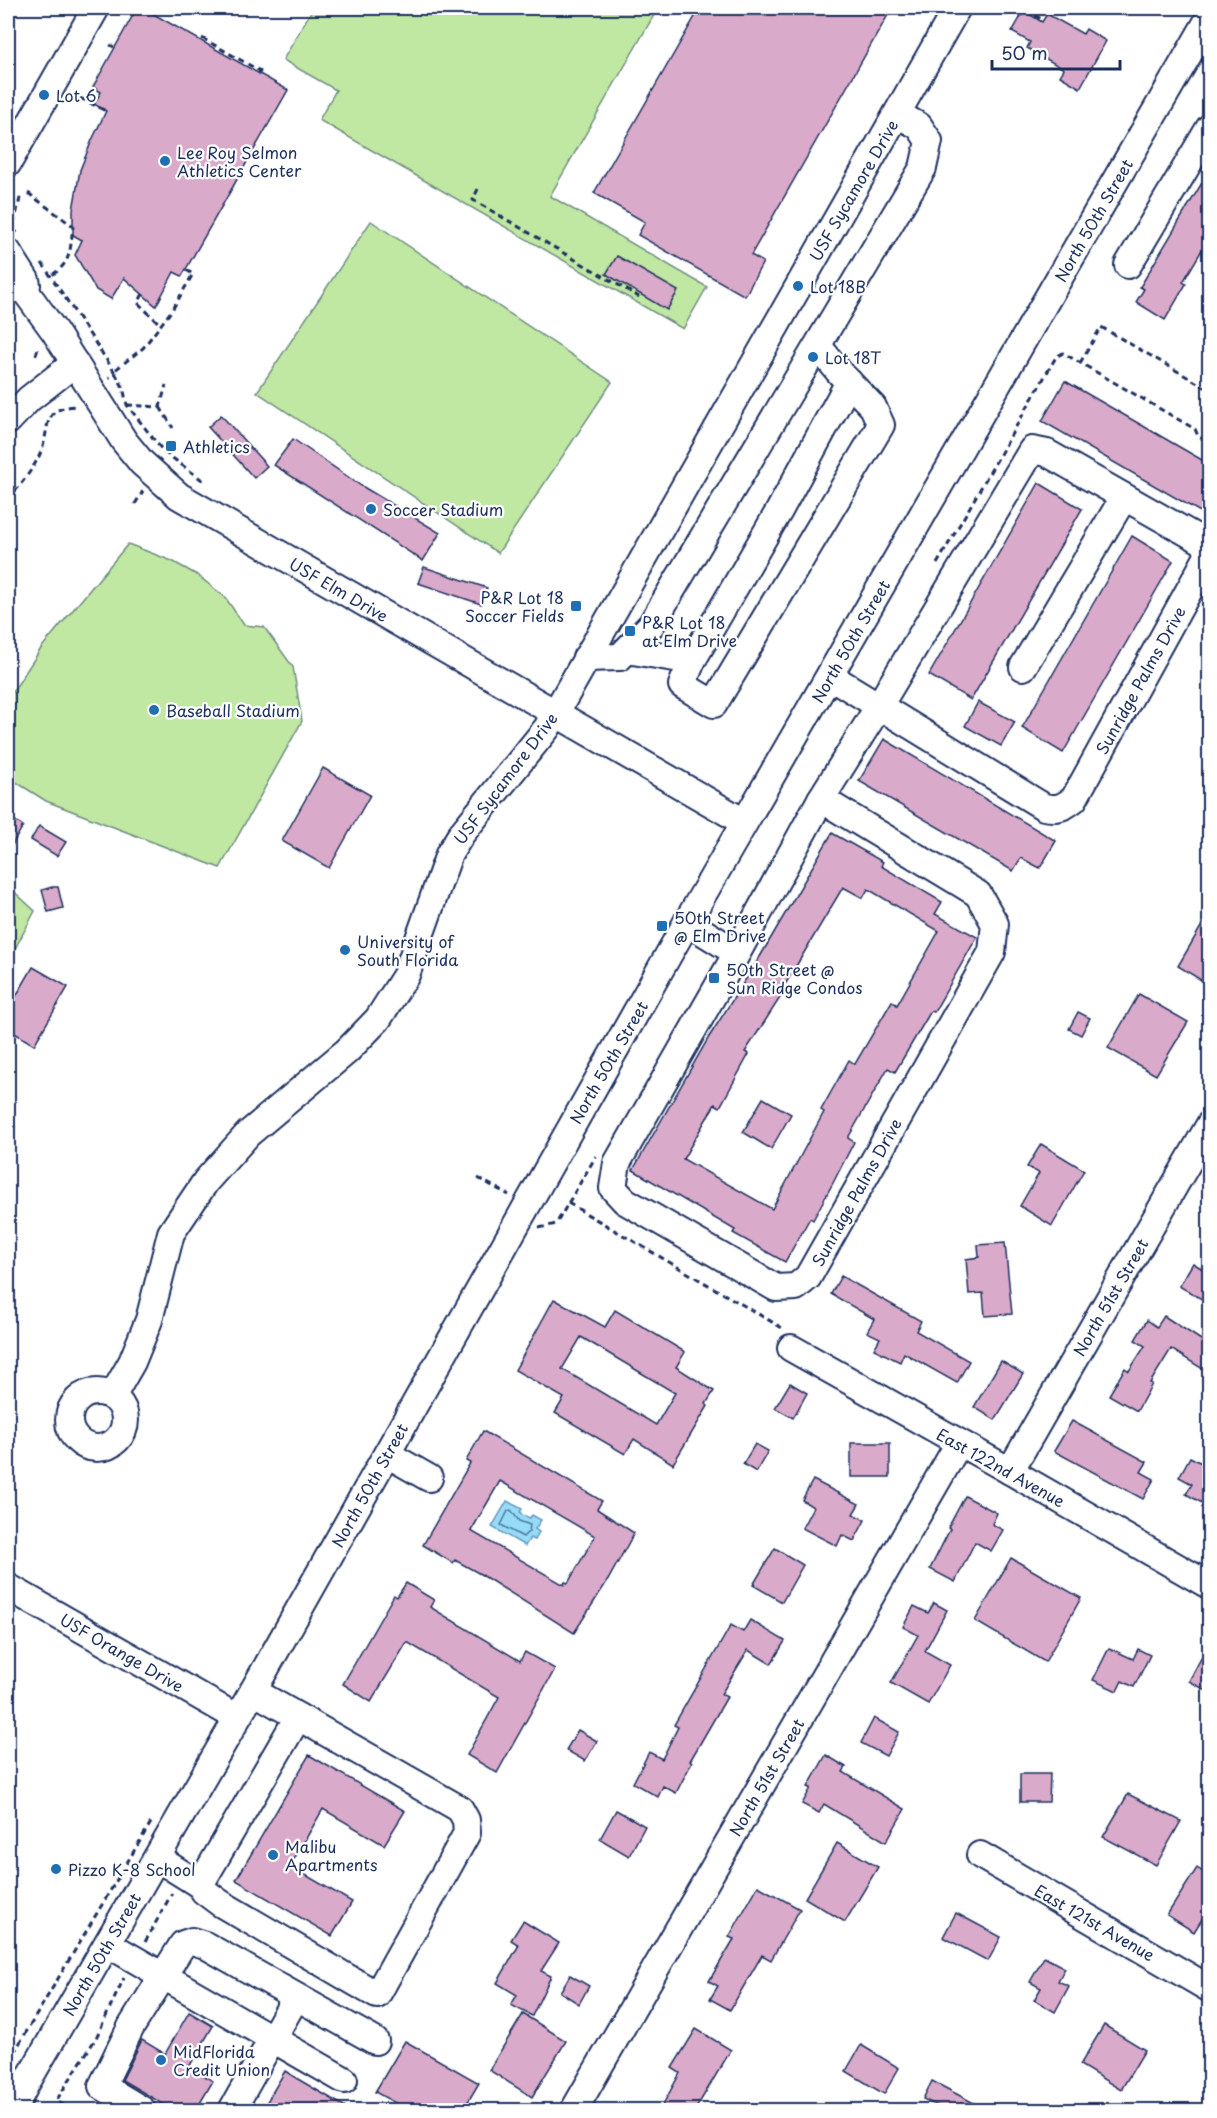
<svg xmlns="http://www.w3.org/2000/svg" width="1217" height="2118" font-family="'Playpen Sans',sans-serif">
<rect width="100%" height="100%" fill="#fff"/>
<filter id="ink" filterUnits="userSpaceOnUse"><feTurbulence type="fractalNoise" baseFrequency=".0167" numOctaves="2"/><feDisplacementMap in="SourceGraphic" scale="12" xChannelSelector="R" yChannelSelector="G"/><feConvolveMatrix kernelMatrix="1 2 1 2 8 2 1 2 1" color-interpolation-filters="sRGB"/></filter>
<g filter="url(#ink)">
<g fill="#c0e8a3" stroke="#6e8c80" stroke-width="1.5">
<polygon points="313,8 658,8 550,196 707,287 683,329 319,120 336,90 283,60"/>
<polygon points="371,221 612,382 498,553 257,392"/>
<polygon points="128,544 172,561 197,575 225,597 244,625 264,627 293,667 302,721 220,868 46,801 8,777 8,699 42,647"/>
<polygon points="8,886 35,911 8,962"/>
</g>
<polygon fill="#96dcf8" stroke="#6597ba" stroke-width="1.5" points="507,1501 522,1509 520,1512 522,1515 530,1518 532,1515 541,1520 535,1529 539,1532 535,1540 530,1538 525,1546 492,1527"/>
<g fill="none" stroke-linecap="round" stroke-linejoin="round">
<polygon stroke="#4c749c" stroke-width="1.5" points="511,1510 519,1521 530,1525 529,1531 523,1537 501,1525 508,1511"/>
</g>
<g fill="#daaaca" stroke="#1b2f5e" stroke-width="1.5" fill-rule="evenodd">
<polygon points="137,8 143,8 288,90 182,276 174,272 156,306 124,278 111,299 96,290 75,255 82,240 73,235 73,210 80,170 92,140 106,111 94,104 101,92 93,87"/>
<polygon points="700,8 892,8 751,255 763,262 745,296 638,235 645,222 594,193"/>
<polygon points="1024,11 1042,22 1047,14 1083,34 1086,29 1106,41 1080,88 1060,76 1064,69 1027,48 1030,42 1012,32"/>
<polygon points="1209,171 1209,238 1183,282 1186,284 1165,320 1136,302 1144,289 1140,287"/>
<polygon points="617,256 678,291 667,310 606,274"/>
<polygon points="1065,381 1209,464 1209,517 1042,421"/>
<polygon points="221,415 267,466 254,478 208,427"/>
<polygon points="293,439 360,485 440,533 423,561 274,465"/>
<polygon points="1039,483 1082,509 971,700 929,675"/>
<polygon points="1132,536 1173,561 1063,753 1022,728"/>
<polygon points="424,567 487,588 481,604 418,583"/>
<polygon points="978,702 1015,722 1001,746 965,726"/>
<polygon points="884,739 1056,841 1040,868 1021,858 1013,871 859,781"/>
<polygon points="323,768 370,795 329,868 282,841"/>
<polygon points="8,816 23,826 8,852"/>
<polygon points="39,826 66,842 57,856 31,840"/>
<path d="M832,833L883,862L881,866L942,902L935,914L977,937L934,1012L931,1011L895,1072L888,1068L848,1138L854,1142L834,1181L813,1220L810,1218L785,1262L733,1233L735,1230L633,1170L709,1037L761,955ZM843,887L863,898L868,889L939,931L897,1005L892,1001L855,1064L849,1060L821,1110L824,1112L772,1209L683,1159L715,1104L720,1107L749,1054L745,1052L785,990L783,988Z"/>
<polygon points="52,887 58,887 63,908 48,912 42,890"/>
<polygon points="1209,913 1209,985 1178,966"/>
<polygon points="33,967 68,987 34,1045 8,1029 8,1010"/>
<polygon points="1139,994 1188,1022 1156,1075 1108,1048"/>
<polygon points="1078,1012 1090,1018 1081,1035 1069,1029"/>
<polygon points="763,1098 791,1114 771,1149 743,1132"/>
<polygon points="1041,1144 1084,1170 1052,1226 1020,1206 1039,1173 1027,1167"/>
<polygon points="1005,1243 1012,1314 985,1316 983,1293 969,1294 966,1259 979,1257 978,1245"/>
<polygon points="1193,1263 1209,1273 1209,1293 1205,1301 1179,1286"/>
<polygon points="841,1276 921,1321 916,1331 969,1361 957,1383 904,1353 900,1362 874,1349 880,1338 867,1332 874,1319 831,1294"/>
<path d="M554,1299L605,1327L615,1310L685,1352L676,1367L714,1391L706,1404L708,1406L673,1464L634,1439L625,1454L555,1413L564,1398L515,1370ZM581,1337L675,1393L656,1425L562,1369Z"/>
<polygon points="1164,1316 1209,1345 1209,1373 1171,1349 1150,1383 1152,1384 1137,1411 1109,1395 1125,1368 1129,1371 1145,1346 1135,1340 1147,1320 1157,1327"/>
<polygon points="1001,1361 1023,1374 995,1420 974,1407"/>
<polygon points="790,1383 807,1393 793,1418 775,1408"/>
<polygon points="1072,1421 1147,1462 1141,1472 1154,1479 1143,1499 1054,1451"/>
<path d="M483,1431L602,1501L597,1509L634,1533L608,1580L574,1633L482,1575L455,1560L453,1563L423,1545L470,1463L466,1461ZM500,1481L595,1536L568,1583L565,1582L564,1585L471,1531Z"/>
<rect x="851" y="1443" width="39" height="34"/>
<polygon points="755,1444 768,1451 756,1472 743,1464"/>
<polygon points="1190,1457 1209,1467 1209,1507 1186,1494 1192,1484 1179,1477"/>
<polygon points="813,1480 859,1504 853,1514 865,1520 854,1541 842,1535 837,1546 802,1528 813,1507 802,1500"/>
<polygon points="965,1496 997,1513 992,1524 1003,1530 991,1551 975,1542 955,1582 930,1569 950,1529 948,1528"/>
<polygon points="775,1548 803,1565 782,1602 753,1585"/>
<polygon points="1011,1558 1081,1598 1045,1662 975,1621"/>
<polygon points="406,1583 434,1600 430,1607 520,1661 525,1652 555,1669 497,1773 467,1755 499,1697 407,1642 371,1702 343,1684 394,1595 397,1597"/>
<polygon points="934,1603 947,1610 925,1651 950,1665 928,1704 891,1683 918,1635 903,1627 914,1606 928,1613"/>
<polygon points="750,1620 785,1641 771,1664 748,1650 721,1694 727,1697 690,1761 692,1762 676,1793 663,1786 658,1797 633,1783 649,1752 662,1759 678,1727 674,1725 731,1625 743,1632"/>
<polygon points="1209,1643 1209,1692 1189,1681"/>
<polygon points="1109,1648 1133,1659 1138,1649 1150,1655 1134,1687 1122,1681 1117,1691 1093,1680"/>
<polygon points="874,1718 899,1732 886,1756 861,1743"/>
<polygon points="578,1730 597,1741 585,1761 566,1750"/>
<polygon points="309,1755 405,1811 384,1845 323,1809 290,1866 352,1902 332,1936 236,1880"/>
<polygon points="826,1755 846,1767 843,1772 905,1809 886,1842 824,1804 819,1813 802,1804 811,1788 808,1787"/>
<polygon points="1020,1774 1050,1774 1049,1802 1020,1802"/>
<polygon points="1128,1794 1181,1821 1156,1865 1103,1837"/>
<polygon points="616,1810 645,1826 629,1856 600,1839"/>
<polygon points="837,1843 878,1867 845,1922 805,1898"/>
<polygon points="1197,1868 1209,1876 1209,1908 1194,1932 1167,1915"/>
<polygon points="758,1886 800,1909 771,1960 762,1955 730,2010 710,1999 718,1986 709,1981 734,1939 729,1937"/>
<polygon points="956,1913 1001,1937 988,1961 943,1937"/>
<polygon points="523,1921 559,1943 541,1971 551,1976 532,2016 511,2005 517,1995 497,1983 519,1945 511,1940"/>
<polygon points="1044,1957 1065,1968 1058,1981 1069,1986 1055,2012 1034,2000 1041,1988 1030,1982"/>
<polygon points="570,1975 589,1986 579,2004 560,1992"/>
<polygon points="189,2012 213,2026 189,2067 213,2081 196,2110 173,2110 122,2080 142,2040 165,2054"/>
<polygon points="523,2014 566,2041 532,2097 489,2070"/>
<polygon points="1104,2025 1145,2050 1121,2090 1080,2065"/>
<polygon points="696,2029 731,2050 695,2110 660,2110 680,2073 672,2068"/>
<polygon points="405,2041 479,2083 463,2110 408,2110 375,2092"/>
<polygon points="861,2045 899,2068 884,2094 846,2071"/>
<polygon points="285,2071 296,2078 351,2110 262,2110"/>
<polygon points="932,2081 987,2110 946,2110 923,2099"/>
</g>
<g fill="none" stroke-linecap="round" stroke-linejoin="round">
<g stroke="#1b2f5e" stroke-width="30">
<g id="minor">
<polyline points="8,163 96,8"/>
<polyline points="8,252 26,280 27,285"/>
<polyline points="1128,265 1210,127"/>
<polyline points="8,273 28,295 55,332 124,441 142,463 179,496 744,822"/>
<polyline points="8,421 29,399 75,363"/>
<polyline points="627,650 692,661 682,685 714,704 881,425 873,407 840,373 818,346"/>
<polyline points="586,658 620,657 651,625 923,168 929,141 919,126 897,114"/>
<polyline points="692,661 779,511 849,382"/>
<polyline points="1023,667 1124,497"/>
<path d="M821,799L879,706L1032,450L1047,453L1202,541L1206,545L1208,556L1074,799C1064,807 1057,810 1044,807L879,706L830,676"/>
<polyline points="687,922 737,953 617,1163 613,1188 625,1201 776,1288 796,1287 808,1277 992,952 995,924 978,894 821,799 737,953"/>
<polyline points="791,1348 1010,1471 1210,1586"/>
<circle cx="97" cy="1420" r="28"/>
<polyline points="112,1397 132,1362 149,1320 171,1233 206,1181 248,1134 347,1051 378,1019 406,975 449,854 462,833 547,728 957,8"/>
<polyline points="387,1454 429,1478"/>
<polyline points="1010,1471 1210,1124"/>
<polyline points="8,1587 236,1717"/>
<polyline points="980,1855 1210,1989"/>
<polyline points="157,1858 200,1885 204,1891 220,1903 377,1995 467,1833 466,1820 460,1809 253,1691"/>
<polyline points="200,1885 298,1717"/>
<polyline points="108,1944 344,2080"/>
<polyline points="13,2110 26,2084 253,1691 687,922 1210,17"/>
<polyline points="142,2110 102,2086 131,2027 183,1944 192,1941 205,1945 375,2041"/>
<polyline points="232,2110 296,1997"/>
<polyline points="574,2110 959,1443"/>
</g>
</g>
<g stroke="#1b2f5e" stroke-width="3" stroke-dasharray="6 4.5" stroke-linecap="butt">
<polyline points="1026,10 1043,20"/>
<polyline points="202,38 260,71 259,74"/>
<polyline points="110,45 114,47"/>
<polyline points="80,98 106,111"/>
<polyline points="478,189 473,200 639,297"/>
<path d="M28,193L73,226C70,249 72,262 52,275"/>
<polyline points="17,233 13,228 21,194"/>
<polyline points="42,263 114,371 109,378"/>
<polyline points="186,270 193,274 172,310 143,348 114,371 123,387 127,405 163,451 205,482"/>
<polyline points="143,294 138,303 161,325"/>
<polyline points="36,355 39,345"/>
<polyline points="1080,363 1101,327 1210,390"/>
<polyline points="127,405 160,407 166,385"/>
<polyline points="160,407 173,428"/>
<path d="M8,500C20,485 33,470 41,452C51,427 40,408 77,406"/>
<polyline points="135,504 143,491"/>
<polyline points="937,564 1056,357 1063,353 1195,429 1198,436 1210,443"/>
<polyline points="478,1178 509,1195"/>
<polyline points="568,1203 784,1329"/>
<polyline points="539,1228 556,1224 596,1156"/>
<polyline points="145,1942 172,1893"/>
<polyline points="8,2060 9,2061 153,1819"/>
<polyline points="73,2110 56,2101 96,2038 124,1978"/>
</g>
<use href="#minor" stroke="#fff" stroke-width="26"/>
</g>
</g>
<g fill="#1f6fb2" stroke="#fff" stroke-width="2">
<circle cx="44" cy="95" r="6"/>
<circle cx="165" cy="161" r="6"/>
<circle cx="798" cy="286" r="6"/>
<circle cx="813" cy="357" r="6"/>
<rect x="165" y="440" width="12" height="12" rx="3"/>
<circle cx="371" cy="509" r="6"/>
<rect x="570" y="600" width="12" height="12" rx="3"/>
<rect x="624" y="625" width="12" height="12" rx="3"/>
<circle cx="154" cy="710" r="6"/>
<rect x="656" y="920" width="12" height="12" rx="3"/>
<circle cx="345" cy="950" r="6"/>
<rect x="708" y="972" width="12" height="12" rx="3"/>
<circle cx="273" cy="1855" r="6"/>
<circle cx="56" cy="1869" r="6"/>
<circle cx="161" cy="2060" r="6"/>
</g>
<g text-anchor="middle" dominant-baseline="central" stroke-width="4.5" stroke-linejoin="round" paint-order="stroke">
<g font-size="16" fill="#1b2f5e" stroke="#fff" text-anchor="start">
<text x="56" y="95">Lot 6</text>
<text x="177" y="152">Lee Roy Selmon<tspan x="177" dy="18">Athletics Center</tspan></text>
<text x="810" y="286">Lot 18B</text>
<text x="825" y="357">Lot 18T</text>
<text x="183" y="446">Athletics</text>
<text x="383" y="509">Soccer Stadium</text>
<text x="564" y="597" text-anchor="end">P&amp;R Lot 18<tspan x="564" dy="18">Soccer Fields</tspan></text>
<text x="642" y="622">P&amp;R Lot 18<tspan x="642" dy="18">at Elm Drive</tspan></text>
<text x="166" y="710">Baseball Stadium</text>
<text x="674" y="917">50th Street<tspan x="674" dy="18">@ Elm Drive</tspan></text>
<text x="357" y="941">University of<tspan x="357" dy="18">South Florida</tspan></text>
<text x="726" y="969">50th Street @<tspan x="726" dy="18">Sun Ridge Condos</tspan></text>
<text x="285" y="1846">Malibu<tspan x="285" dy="18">Apartments</tspan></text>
<text x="68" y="1869">Pizzo K-8 School</text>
<text x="173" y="2051">MidFlorida<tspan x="173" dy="18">Credit Union</tspan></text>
</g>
<g font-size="16" fill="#1b2f5e" stroke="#fff">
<text transform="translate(853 190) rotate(-60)">USF Sycamore Drive</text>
<text transform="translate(1093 220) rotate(-60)">North 50th Street</text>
<text transform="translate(339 589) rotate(30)">USF Elm Drive</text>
<text transform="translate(850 641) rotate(-60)">North 50th Street</text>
<text transform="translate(1140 680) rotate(-61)">Sunridge Palms Drive</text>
<text transform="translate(505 778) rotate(-53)">USF Sycamore Drive</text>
<text transform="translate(608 1062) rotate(-60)">North 50th Street</text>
<text transform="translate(856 1192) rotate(-61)">Sunridge Palms Drive</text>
<text transform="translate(1110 1297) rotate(-60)">North 51st Street</text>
<text transform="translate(1001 1467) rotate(29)">East 122nd Avenue</text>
<text transform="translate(369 1485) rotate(-61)">North 50th Street</text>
<text transform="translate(122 1652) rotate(30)">USF Orange Drive</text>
<text transform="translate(766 1777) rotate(-60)">North 51st Street</text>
<text transform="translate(1095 1922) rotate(30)">East 121st Avenue</text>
<text transform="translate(101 1954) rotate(-60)">North 50th Street</text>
</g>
</g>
<rect width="1217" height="2118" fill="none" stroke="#fff" stroke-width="30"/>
<rect x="15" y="15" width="1187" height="2088" fill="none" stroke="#1b2f5e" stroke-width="2" filter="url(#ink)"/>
<path d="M992 60v9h128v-9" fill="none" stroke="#1b2f5e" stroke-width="3"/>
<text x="1001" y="60" font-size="18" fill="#1b2f5e" stroke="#ffffff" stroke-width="4.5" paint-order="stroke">50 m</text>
</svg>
